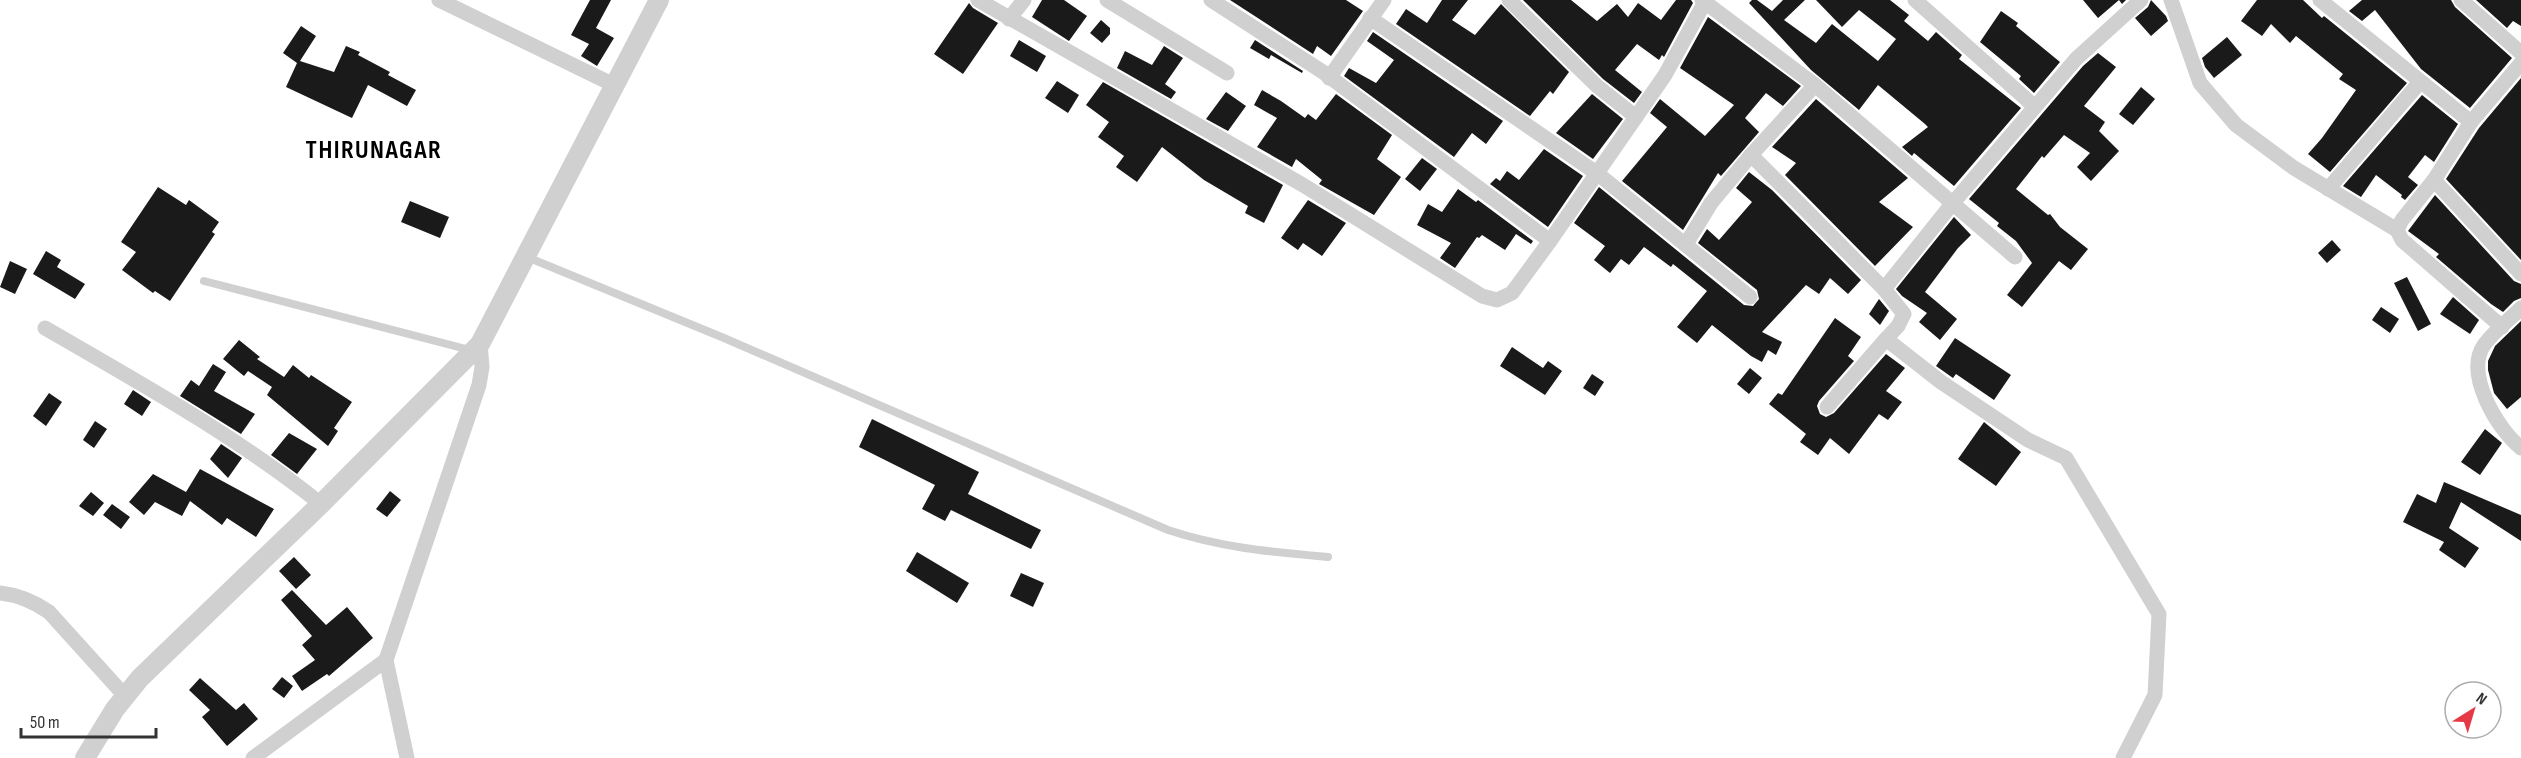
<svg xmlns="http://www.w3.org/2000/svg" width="2521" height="758" font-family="'Sofia Sans Condensed',sans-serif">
<rect width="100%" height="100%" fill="#fff"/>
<g fill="#1a1a1a">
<polygon points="590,0 611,0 596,28 614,38 597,66 581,56 589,44 571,35"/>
<polygon points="1042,0 1064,0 1087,16 1069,41 1032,17"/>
<polygon points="1230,0 1346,0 1363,11 1331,56 1317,46 1313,54"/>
<polygon points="1442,0 1468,0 1452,20 1475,35 1501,4 1569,72 1553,94 1550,91 1530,116 1396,24 1406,9 1427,23"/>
<polygon points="1523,0 1571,0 1597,21 1617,4 1628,17 1638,3 1661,20 1676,0 1691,0 1693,3 1664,57 1662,55 1659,60 1637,44 1615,70 1642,92 1634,103 1603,79"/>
<polygon points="1752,0 1757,0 1772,11 1783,0 1805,0 1784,20 1816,43 1832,24 1878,61 1896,39 1859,10 1842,27 1816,0 1890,0 1909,15 1904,21 1928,41 1936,32 1962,55 1959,59 2021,108 1954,186 1914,153 1912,156 1902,147 1928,127 1925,124 1878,85 1859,110 1811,70 1749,3"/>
<polygon points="2083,0 2126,0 2122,4 2119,0 2098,18"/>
<polygon points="2151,0 2166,16 2168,21 2151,36 2135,18 2148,7"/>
<polygon points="2257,0 2303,0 2322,18 2324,16 2407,83 2330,172 2308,154 2322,138 2356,90 2339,79 2343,74 2296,36 2290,43 2271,24 2262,36 2241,21"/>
<polygon points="2362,0 2451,0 2455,7 2512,58 2470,108 2421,69 2375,10 2362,21 2349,11"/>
<polygon points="2476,0 2521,0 2521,26 2513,21 2507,28"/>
<polygon points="969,3 973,8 998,23 963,74 934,54"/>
<polygon points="2001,11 2018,23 2016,26 2060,62 2034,93 2019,79 2021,76 1980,42"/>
<polygon points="1708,17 1801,86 1783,106 1766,93 1745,118 1759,132 1721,176 1718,173 1683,230 1622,181 1667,127 1650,113 1660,99 1705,136 1734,105 1680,68"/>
<polygon points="1101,20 1110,28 1110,34 1102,43 1090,33"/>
<polygon points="301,26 316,36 300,61 334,72 346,46 360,52 358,55 390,72 388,75 416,90 407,106 368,85 352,118 286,87 297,63 283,53"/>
<polygon points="1373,32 1503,121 1486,144 1472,133 1454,157 1344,76 1349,68 1376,83 1394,60 1367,41"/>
<polygon points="2227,37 2242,55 2214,78 2205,67 2202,58"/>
<polygon points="1019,40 1046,56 1037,72 1010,56"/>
<polygon points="1255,40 1303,71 1302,73 1271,55 1269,59 1250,48"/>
<polygon points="1164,46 1183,58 1165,84 1176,92 1171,99 1117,68 1125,51 1152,65"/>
<polygon points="2098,53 2116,67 2084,106 2105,122 2099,131 2119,151 2091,181 2077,167 2090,153 2064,135 2044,158 2042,156 2016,189 2048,215 2050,214 2060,227 2088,249 2071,270 2059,261 2022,307 2007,295 2032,263 2016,241 1997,226 1999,223 1969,199 2083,66"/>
<polygon points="2521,78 2521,260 2446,179 2479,128"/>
<polygon points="1057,81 1079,95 1068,113 1045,98"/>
<polygon points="1103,82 1283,185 1264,223 1245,213 1248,206 1204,180 1162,147 1137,182 1116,167 1124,156 1098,137 1109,122 1086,105"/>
<polygon points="2141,87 2155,99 2133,125 2119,114"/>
<polygon points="1262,90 1281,101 1305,118 1308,114 1316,120 1336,94 1392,135 1377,159 1401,177 1374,215 1319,184 1322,180 1296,159 1292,167 1257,147 1277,118 1254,105"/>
<polygon points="1226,92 1246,106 1228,131 1206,119"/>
<polygon points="1592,94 1623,119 1593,159 1556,133"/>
<polygon points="2422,95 2458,124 2434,162 2425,155 2408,177 2418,185 2405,200 2401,197 2402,195 2376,175 2361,197 2343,186"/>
<polygon points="1816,99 1908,178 1879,202 1913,227 1875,266 1785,175 1796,163 1772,147"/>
<polygon points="1544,149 1583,176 1548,227 1490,184 1496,178 1500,181 1507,171 1519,180"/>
<polygon points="1422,158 1437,169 1420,191 1405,179"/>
<polygon points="1749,172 1772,190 1861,280 1848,294 1830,278 1819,294 1806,285 1762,332 1782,342 1776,355 1768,350 1762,362 1751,356 1712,325 1697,343 1677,327 1707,291 1673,264 1671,267 1644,247 1629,265 1621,259 1610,273 1594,260 1605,246 1574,223 1599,187 1744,305 1753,306 1759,299 1757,290 1698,243 1707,229 1719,240 1752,202 1736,188"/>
<polygon points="158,187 186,205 189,200 219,222 212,232 215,234 170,301 155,291 153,293 122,270 136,252 121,242"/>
<polygon points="1458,189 1476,202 1478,200 1533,241 1531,244 1516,234 1505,250 1482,235 1479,238 1477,237 1455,268 1440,258 1451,243 1417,225 1428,204 1442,212"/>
<polygon points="2435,195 2514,281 2521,284 2521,298 2514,301 2503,312 2491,304 2436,257 2439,254 2408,231"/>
<polygon points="1308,200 1346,223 1322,256 1303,243 1298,250 1281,238"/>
<polygon points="410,201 449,217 440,238 401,222"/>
<polygon points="1954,217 1971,235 1958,248 1925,292 1957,319 1940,340 1919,322 1927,313 1902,296 1896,289"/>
<polygon points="2332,240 2341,250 2327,263 2318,253"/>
<polygon points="46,251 61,260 57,267 85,284 75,299 33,274"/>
<polygon points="10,261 27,269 15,294 0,287"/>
<polygon points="2407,277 2431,324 2418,331 2394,283"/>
<polygon points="2453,297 2479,320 2470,334 2440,314"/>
<polygon points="1879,299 1889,311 1880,325 1869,314"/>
<polygon points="2381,307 2399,319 2390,333 2372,320"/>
<polygon points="1835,318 1861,337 1848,356 1854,361 1819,401 1817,406 1820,414 1826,417 1834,413 1886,354 1905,368 1886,391 1902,402 1888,420 1879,414 1849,454 1830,438 1818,455 1800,442 1806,434 1769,404 1778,393 1782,395"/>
<polygon points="2521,321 2521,397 2507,409 2494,393 2488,370 2488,361 2495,346"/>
<polygon points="1955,338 2011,375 1994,400 1956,374 1953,378 1936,366"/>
<polygon points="239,340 260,357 257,359 284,377 293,365 309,378 311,375 352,402 334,428 338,431 328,446 267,395 272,387 248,371 244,376 223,359"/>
<polygon points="1512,347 1543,368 1548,361 1562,371 1545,395 1500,366"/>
<polygon points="213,364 226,372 214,391 255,414 241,434 180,396 191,380 199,386"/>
<polygon points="1750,368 1762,378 1749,394 1737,384"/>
<polygon points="1592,374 1604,382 1595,396 1583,388"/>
<polygon points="133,390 151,402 142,416 124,404"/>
<polygon points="49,393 62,402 46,426 33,416"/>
<polygon points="872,419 979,472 968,494 1041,530 1031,549 951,510 945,521 922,509 935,485 859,447"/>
<polygon points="95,421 107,429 94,448 83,440"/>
<polygon points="1984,422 2021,452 1996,486 1958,459"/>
<polygon points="2485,429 2502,443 2480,475 2461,462"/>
<polygon points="289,433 317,449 297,474 271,455"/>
<polygon points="221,444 242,458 228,478 210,459"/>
<polygon points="200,469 274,509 256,537 227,518 222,525 190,501 182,516 155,502 144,515 129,502 153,474 186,492"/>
<polygon points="2444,482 2521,515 2521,541 2461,502 2449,528 2479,548 2465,568 2439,550 2444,542 2403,522 2417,494 2436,503"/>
<polygon points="390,491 401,500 387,517 376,509"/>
<polygon points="91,492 104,503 93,516 79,506"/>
<polygon points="112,504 130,517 121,529 103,515"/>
<polygon points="917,552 969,583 957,603 906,571"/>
<polygon points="294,557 311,575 296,589 279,571"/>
<polygon points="1021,573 1044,583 1033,607 1010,596"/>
<polygon points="292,590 326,625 347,607 373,638 329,676 327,674 302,691 292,676 315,660 302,645 312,636 281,600"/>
<polygon points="282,677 293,686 284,698 272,689"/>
<polygon points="200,678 236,710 244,703 258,719 227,746 202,717 210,710 189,690"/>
</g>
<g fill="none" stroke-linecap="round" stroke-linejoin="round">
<g stroke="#d0d0d0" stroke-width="8">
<path d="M527,257L724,338L1168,530C1222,548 1272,552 1328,557"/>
<polyline points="204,281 470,350"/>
</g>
<g stroke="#d0d0d0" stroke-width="15">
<polyline points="439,0 614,85"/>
<polyline points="978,0 1303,185 1482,296 1497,300 1512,293 1550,241 1323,72 1211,0"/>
<polyline points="1107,0 1227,73"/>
<polyline points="1509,0 1597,86 1636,117"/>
<polyline points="1702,0 1815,85 2015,257"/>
<polyline points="1915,0 2034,106"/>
<polyline points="2171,0 2200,83 2236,125 2294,168 2397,230"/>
<polyline points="2320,0 2471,122 2521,63"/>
<polyline points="2461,0 2521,53"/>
<polyline points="1370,18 1598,174 1750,297"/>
<polyline points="1009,19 1024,0"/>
<polyline points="1329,78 1384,0"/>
<polyline points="2471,122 2434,180 2402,220 2397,230 2402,240 2502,327"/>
<polyline points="1751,155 1884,289"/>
<polyline points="2434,180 2521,274"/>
<polyline points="2328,189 2420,82"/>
<polyline points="1550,241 1665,75 1706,0"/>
<polyline points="1686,244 1711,203 1751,155 1815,85"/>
<path d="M2521,308C2509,320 2494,331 2484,345C2464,374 2498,430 2521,448"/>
<path d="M45,328C140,383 236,436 321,504"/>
<polyline points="1827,407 1886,339"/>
<path d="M0,593C19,595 33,601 49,612L125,696"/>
<polyline points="253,758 386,660"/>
<polyline points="407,758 386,660 479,385 482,367 480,344"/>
<polyline points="2123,758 2155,695 2159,614 2066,458 2028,440 1941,382 1886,339 1898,326 1904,314 1884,289 1952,204 2076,59 2141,0"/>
</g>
<polyline stroke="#d0d0d0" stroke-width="20" points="85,758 115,709 140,678 321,504 480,344 659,0"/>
</g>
<g text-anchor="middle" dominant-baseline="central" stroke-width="6" stroke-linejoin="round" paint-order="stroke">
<g font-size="26" font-weight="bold" letter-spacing="1.5" fill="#000" stroke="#fff">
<text x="374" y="150">THIRUNAGAR</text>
</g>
</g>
<g transform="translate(2473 710) rotate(37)"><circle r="28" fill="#ffffff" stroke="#adadad" stroke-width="1.5"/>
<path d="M0-4.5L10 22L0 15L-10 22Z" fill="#e63946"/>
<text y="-9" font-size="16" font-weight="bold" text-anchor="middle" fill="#333333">N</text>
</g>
<path d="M21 728v9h135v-9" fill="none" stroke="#333333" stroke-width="3"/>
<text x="30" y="728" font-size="18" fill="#333333" stroke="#ffffff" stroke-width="4.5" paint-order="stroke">50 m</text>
</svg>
